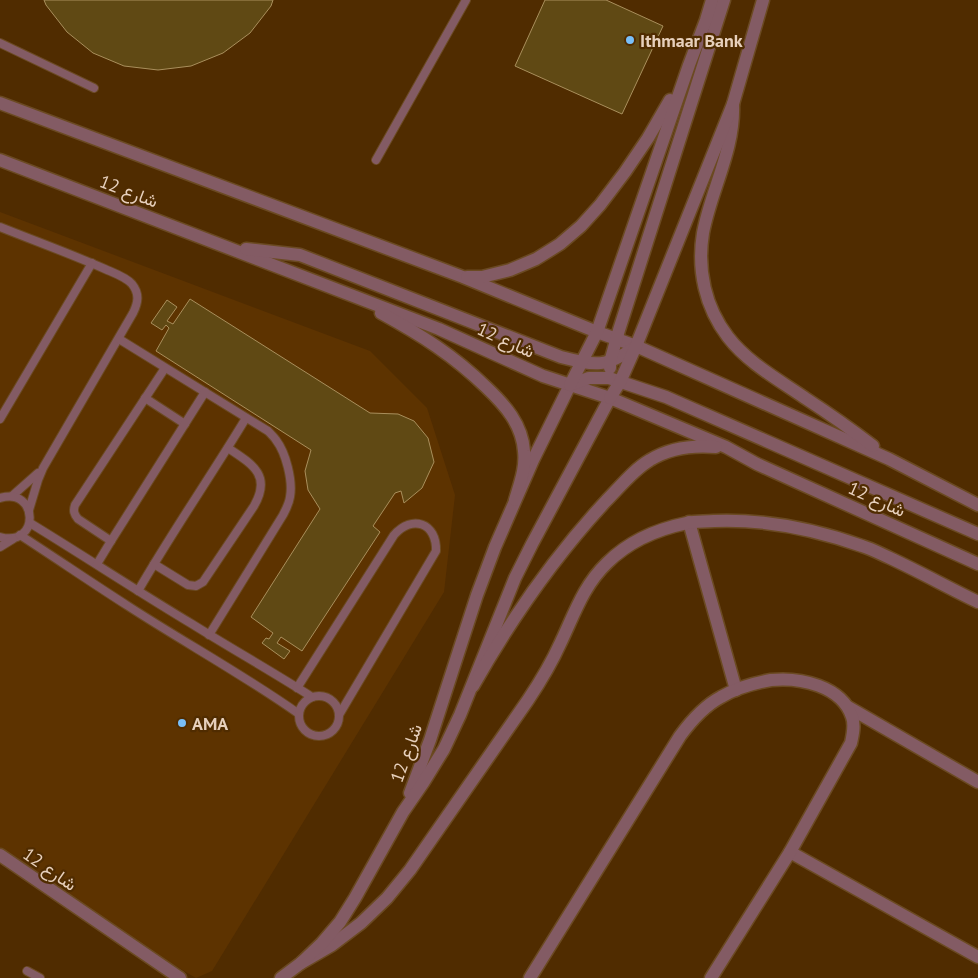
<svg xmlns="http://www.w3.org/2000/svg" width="978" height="978" font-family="'PT Sans',Vazirmatn,sans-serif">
<rect width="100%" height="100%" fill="#502c00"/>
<polygon fill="#5d3300" points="0,212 370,351 427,408 455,495 444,592 212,971 196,978 56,896 0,855"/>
<g fill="#604914" stroke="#a98f5c">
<polygon points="44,0 273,0 271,6 250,33 223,53 191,66 158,70 124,66 93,53 67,32 46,5"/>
<polygon points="545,0 606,0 663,26 622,114 515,66"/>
<polygon points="190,299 370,413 398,414 414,421 428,438 434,462 422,488 404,503 401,491 395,493 373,526 380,532 302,651 281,637 277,643 290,651 284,659 262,643 266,638 269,639 273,633 251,617 320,509 308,490 305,471 311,450 156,351 169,328 166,325 162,330 151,323 167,300 177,307 167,321 173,324"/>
</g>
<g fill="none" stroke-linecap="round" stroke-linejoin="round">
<g stroke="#6b4a22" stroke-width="10">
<g id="service">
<polyline points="0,43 94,88"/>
<polyline points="376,160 466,0"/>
<path d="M0,227C35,241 71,254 105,269C114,273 126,277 132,284C140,294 138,303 133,313L43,468L38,480L29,510"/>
<path d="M119,339L268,431C271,434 274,437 276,440C286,453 293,481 290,497C289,504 286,509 283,515L209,635"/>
<polyline points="145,398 185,424"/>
<polyline points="0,419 92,263"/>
<polyline points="12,496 38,473"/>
<path d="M0,498C38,486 41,548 0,537"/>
<path d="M30,523C84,556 137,591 192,624C232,649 273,672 312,697"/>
<path d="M20,535C57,559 92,583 128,606C185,643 244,675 299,714"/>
<path d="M111,541L78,519C74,514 73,511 75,505L165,368"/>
<polyline points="0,547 13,539"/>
<polyline points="97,564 111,541 205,392"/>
<path d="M154,564L188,585L196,586L203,582L254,506C272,475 252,464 228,448"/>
<path d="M138,591C172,532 211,476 246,418"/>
<path d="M297,688L394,535C412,514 437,523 436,551L339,715"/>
<circle cx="319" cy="716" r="20"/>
<polyline points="27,971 40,978"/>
</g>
</g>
<g stroke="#6b4a22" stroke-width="15">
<g id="minor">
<polyline points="689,522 736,690"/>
<polyline points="848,707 978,782"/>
<polyline points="410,793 430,740 477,595 495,547 533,460 570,385"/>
<polyline points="790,852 978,957"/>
<polyline points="0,855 180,978"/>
<path d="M301,963L332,945L361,923L387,898L410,870L528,700C540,682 551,664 560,644C574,615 583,586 607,563C629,541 658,529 687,523C696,521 705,522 714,521C764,519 814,529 862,546C872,549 881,554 890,558C920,572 949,588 978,602"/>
<polyline points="281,978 301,963 322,943 340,922 355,898 403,812 423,783 444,749 460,715 515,578 532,544 610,398"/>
<path d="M530,978L680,736C691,721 704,706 721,697C736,688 754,683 771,680C800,677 842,686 852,717C855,725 853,734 851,743L790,852L711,978"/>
</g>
</g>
<g stroke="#6b4a22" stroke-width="15">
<g id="tertiary">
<polyline points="0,103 463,277 597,332 636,346 889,459 978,505"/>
<path d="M733,104C735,149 711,190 703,233C697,270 705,307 728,337C748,363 779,380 805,398C828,413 851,429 873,446"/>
<polyline points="0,160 439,329 543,376 610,398 726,447 757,464 978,564"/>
<path d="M246,249L300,255L561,357C595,366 607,368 636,346"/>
<polyline points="467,277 482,277 510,270 536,259 560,244 581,226 600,205 625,172 648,138 670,100"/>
<path d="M381,313C421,335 453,355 486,387C505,405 522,424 524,451C526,468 520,483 515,500"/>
<polyline points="610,368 610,362 619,330 724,0"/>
<polyline points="570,385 589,378 609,378 666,397 978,534"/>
<polyline points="570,385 597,332 689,65 706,20 712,0"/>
<polyline points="610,398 620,382 636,346 733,104 763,0"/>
<path d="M473,686C511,619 554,557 606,501C620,487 633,470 650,460C671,447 693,445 716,447"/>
</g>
</g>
<use href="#service" stroke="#835b64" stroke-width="8"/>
<use href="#minor" stroke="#835b64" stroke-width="12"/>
<use href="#tertiary" stroke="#835b64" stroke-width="12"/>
</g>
<g fill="#79bff8" stroke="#502c00" stroke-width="2">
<circle cx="630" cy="40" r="5"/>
<circle cx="182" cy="723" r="5"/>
</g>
<g text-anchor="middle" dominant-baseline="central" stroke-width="4.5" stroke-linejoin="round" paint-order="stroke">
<g font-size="18" font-weight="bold" fill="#e7d0bc" stroke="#502c00" text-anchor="start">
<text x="640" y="40">Ithmaar Bank</text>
<text x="192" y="723">AMA</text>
</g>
<g font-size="18" fill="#e7d0bc" stroke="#502c00">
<text transform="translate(129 191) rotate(21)">شارع 12</text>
<text transform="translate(506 340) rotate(24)">شارع 12</text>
<text transform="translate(877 499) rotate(24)">شارع 12</text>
<text transform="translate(406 753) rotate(-70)">شارع 12</text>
<text transform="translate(50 869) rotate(35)">شارع 12</text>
</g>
</g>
</svg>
